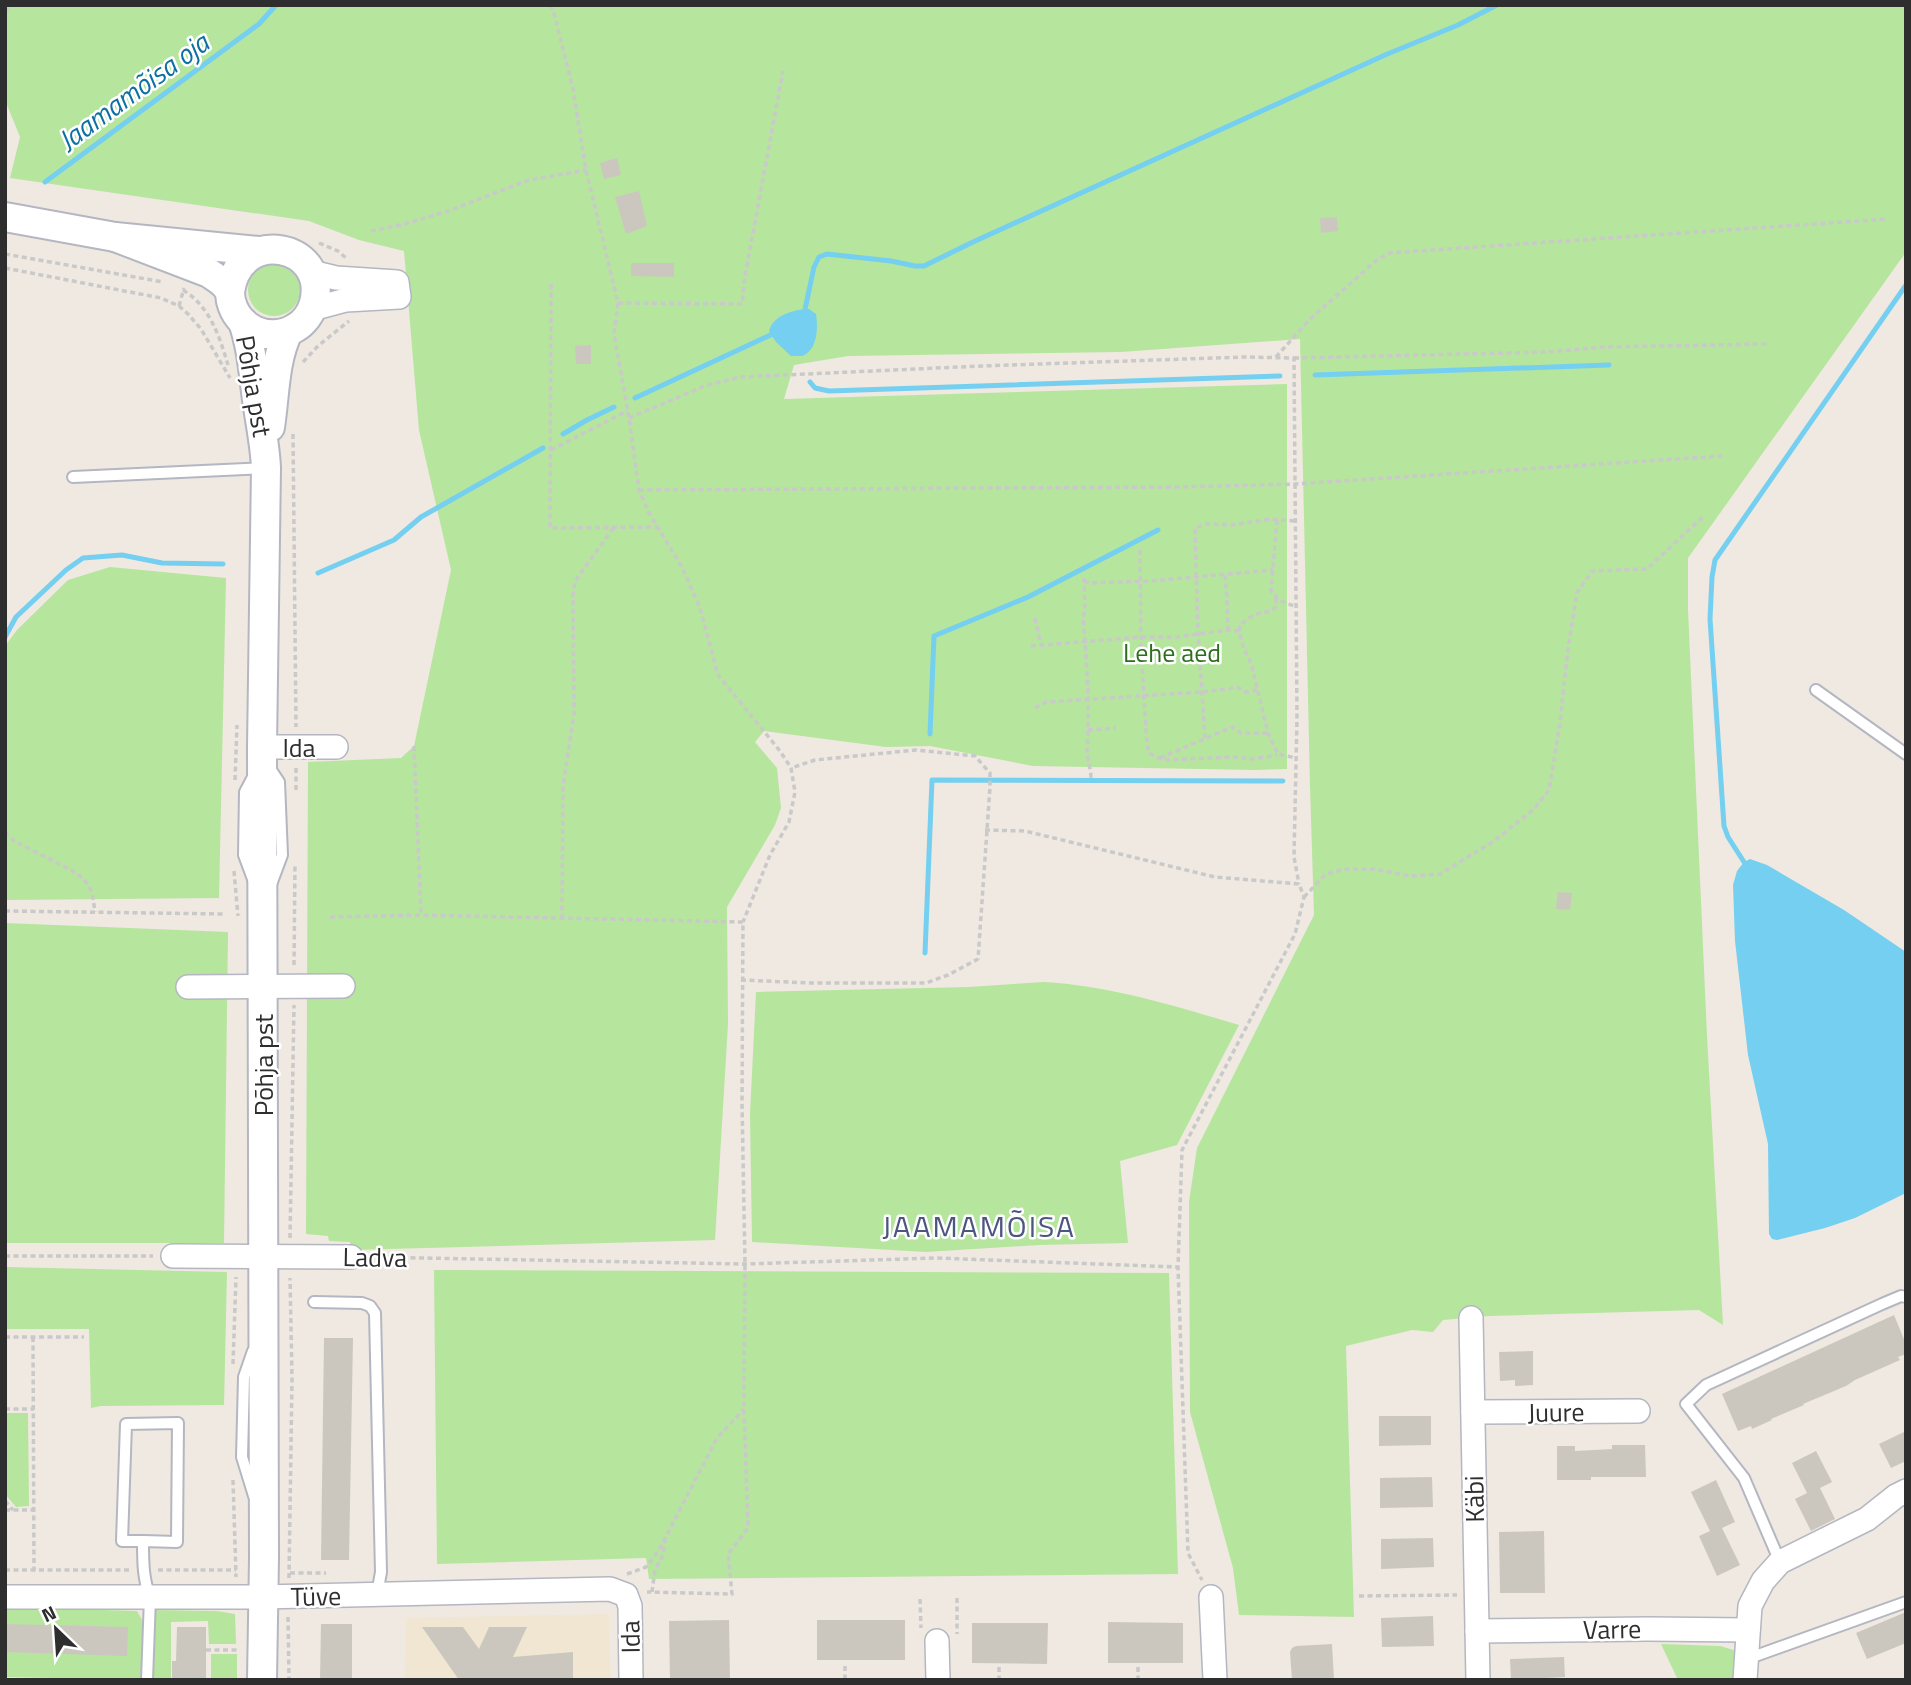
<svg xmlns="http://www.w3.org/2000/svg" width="1911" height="1685" font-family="'Titillium Web',sans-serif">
<rect width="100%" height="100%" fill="#efe9e1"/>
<polygon fill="#f0e6d1" points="609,1614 610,1680 405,1680 406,1618"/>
<g fill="#b6e59e">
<polygon points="5,5 1906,5 1906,252 1688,558 1688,610 1707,1036 1723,1325 1699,1310 1489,1316 1443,1320 1433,1332 1412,1330 1346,1346 1354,1617 1239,1615 1233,1568 1190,1412 1189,1202 1197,1148 1314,915 1310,786 1300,339 1121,352 848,356 794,365 784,399 1287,384 1287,769 1255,770 1033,766 930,746 886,747 764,731 755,742 777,768 781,808 775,825 727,907 728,1024 715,1240 351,1250 350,1242 329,1241 328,1236 306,1234 308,762 401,758 414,746 451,570 419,430 404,251 359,240 309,221 10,178 20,137 5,100"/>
<circle cx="274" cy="290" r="26"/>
<polygon points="110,567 226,578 219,898 5,900 5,646 17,630 68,580"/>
<polygon points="5,923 228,932 224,1243 5,1243"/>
<path d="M1044,982C1111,986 1175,1006 1239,1025L1177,1145L1120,1161L1128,1243L1039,1245L926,1252L752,1242L750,1114L756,992L969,987Z"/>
<polygon points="5,1267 227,1272 224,1405 101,1406 91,1408 89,1329 5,1329"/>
<polygon points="434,1270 1169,1273 1178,1574 649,1579 646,1558 437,1564"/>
<polygon points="5,1413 28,1413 29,1506 16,1507 5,1494"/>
<polygon points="5,1607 137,1611 145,1625 143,1680 5,1677"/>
<polygon points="154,1610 217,1611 235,1614 236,1644 209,1644 208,1621 171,1622 171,1680 154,1680"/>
<polygon points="1661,1644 1720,1646 1737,1651 1734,1680 1678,1680"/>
<rect x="211" y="1654" width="26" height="26"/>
</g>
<g fill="#75cff0">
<path d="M804,309H809L816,314C818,327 818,350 802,356C801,356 793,356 791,356L776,342L769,331C773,316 790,311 804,309Z"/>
<polygon points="1750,859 1767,865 1844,910 1906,952 1906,1193 1855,1218 1825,1228 1777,1240 1772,1239 1769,1234 1768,1144 1748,1055 1735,941 1733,885 1737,871 1744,862"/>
</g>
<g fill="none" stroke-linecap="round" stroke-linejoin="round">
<g stroke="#75cff0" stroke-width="5">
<polyline points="45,182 259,24 276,5"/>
<polyline points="804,314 814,267 819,257 827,254 891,261 915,266 924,266 973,242 1385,55 1458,25 1497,5"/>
<polyline points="1315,375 1609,365"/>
<polyline points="810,382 815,388 829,391 1280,376"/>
<polyline points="635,398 777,332"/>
<polyline points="563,434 587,420 614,407"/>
<polyline points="318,573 394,540 421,517 543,448"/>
<polyline points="5,637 16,617 66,570 83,558 122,555 162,563 223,564"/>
<polyline points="930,734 934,636 1028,597 1158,530"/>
<polyline points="1744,862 1728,837 1724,826 1710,619 1712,577 1715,560 1906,285"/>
<polyline points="925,953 932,780 1283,781"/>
</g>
</g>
<g fill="#cbc7bf">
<polygon points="617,158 621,175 604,179 600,163"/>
<polygon points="639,191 647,226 626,234 615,197"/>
<polygon points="1337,217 1338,231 1321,233 1320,218"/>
<polygon points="631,263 674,263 674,277 631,276"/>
<polygon points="591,345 591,364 576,364 575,346"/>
<polygon points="1558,892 1572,893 1570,910 1556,909"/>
<polygon points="1894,1315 1906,1344 1906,1354 1898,1357 1900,1360 1855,1380 1846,1386 1803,1404 1804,1405 1771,1419 1772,1420 1752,1429 1751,1426 1738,1431 1722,1394"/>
<polygon points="324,1338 353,1338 349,1560 321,1560"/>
<polygon points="1533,1351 1533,1385 1515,1386 1515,1380 1500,1381 1499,1352"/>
<polygon points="1379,1416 1431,1416 1431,1445 1379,1446"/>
<polygon points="1906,1431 1906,1461 1891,1468 1879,1444"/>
<polygon points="1612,1445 1645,1445 1646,1477 1591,1477 1591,1480 1557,1480 1557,1446 1575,1446 1575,1451 1612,1449"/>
<polygon points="1816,1451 1832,1482 1820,1488 1835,1519 1811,1531 1795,1499 1807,1493 1792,1463"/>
<polygon points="1432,1477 1433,1507 1380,1508 1380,1478"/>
<polygon points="1716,1480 1735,1522 1722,1528 1740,1565 1717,1576 1699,1536 1710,1531 1691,1492"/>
<polygon points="1544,1531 1545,1593 1500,1593 1499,1532"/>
<polygon points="1433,1538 1434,1567 1381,1569 1381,1539"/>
<polygon points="1906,1612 1906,1643 1867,1659 1856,1633"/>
<polygon points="1433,1616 1434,1646 1382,1647 1381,1618"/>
<polygon points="729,1620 730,1680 670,1680 669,1621"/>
<rect x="817" y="1620" width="88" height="40"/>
<polygon points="1108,1622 1183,1623 1183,1663 1108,1663"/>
<polygon points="972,1623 1048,1623 1047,1664 972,1663"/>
<polygon points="5,1624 128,1627 127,1656 5,1652"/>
<polygon points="321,1624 352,1624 352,1680 320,1680"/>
<polygon points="177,1627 206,1627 206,1680 172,1680 172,1661 176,1661"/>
<polygon points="422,1627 463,1627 479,1649 489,1627 527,1627 513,1657 573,1652 573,1680 459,1680"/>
<polygon points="1332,1644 1334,1680 1292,1680 1290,1652 1292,1648 1296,1646"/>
<polygon points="1564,1657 1565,1677 1511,1680 1510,1659"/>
</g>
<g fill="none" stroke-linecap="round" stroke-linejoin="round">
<g stroke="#b4b7c1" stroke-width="14">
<g id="service">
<polyline points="73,477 266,468"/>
<polyline points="1816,690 1906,754"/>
<polygon points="263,758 279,782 282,855 263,906 244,855 245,792"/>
<polyline points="314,1302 362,1303 370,1306 375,1313 381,1572 377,1594"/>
<polyline points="253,1351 244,1377 242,1457 254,1496"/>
<path d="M143,1541H122L126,1424L178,1423L177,1542L143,1541C143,1561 143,1579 150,1597L147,1680"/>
<polyline points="1780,1562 1744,1478 1686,1404 1706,1385 1882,1304 1901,1296 1906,1297"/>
<polyline points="1747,1659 1906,1602"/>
</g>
</g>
<g stroke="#b4b7c1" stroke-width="26">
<g id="minor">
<polyline points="311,272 336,278 397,282 399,297 346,300 312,309"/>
<polyline points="262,747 336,747"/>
<polyline points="188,987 343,986"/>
<polyline points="173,1256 351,1257"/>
<polyline points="1471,1318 1478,1680"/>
<polyline points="1473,1412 1638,1411"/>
<polyline points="5,1597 262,1597 610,1589 626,1595 630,1606 631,1680"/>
<polyline points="1211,1597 1215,1680"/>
<polyline points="1477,1631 1647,1629 1748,1630"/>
<polyline points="937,1641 938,1680"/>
<polyline points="1745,1680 1750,1606 1763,1581 1780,1562 1867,1519 1896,1496 1906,1491"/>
</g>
</g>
<g stroke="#b4b7c1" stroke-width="32">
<g id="tertiary">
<polyline points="5,217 115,237 259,251"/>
<path d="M115,237L209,273C216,278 225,282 229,291C231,294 230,297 231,301C234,313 242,324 254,330C266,336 283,336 295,328C304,323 311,313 314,303C329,244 239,225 230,292"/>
<path d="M243,322C251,345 253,368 256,392C259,418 265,443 266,468L262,747L264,1558L262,1680"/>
<path d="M270,427C275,395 274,361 288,332"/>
</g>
</g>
<g stroke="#c9c9c9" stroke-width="3.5" stroke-dasharray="5 3.5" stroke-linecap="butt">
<polyline points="550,5 555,17 573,89 586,170 618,303 614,334 629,418 639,490 649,513 682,567 700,608 718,675 780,751 791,768 795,792 789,822 770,855 743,922"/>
<polyline points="5,12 13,5"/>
<polyline points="371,231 404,224 448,211 529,180 586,170"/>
<polyline points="319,243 338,251 346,258"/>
<polyline points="5,254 163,282"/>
<polyline points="5,268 161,298 179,306 188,314 201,329 230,378"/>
<polyline points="551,284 550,528 657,527"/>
<path d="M183,290C210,307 219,335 228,365"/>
<polyline points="618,303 742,304 745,276 783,71"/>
<polyline points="179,306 184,288"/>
<polyline points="1276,357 1310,319 1378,259 1389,253 1887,219"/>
<polyline points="1294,358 1547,352 1604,347 1769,344"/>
<polyline points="303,362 319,345 349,321"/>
<polyline points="629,418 707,385 741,377 981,366 1244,357 1294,358 1297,717 1294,857 1299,884"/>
<polyline points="293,434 296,727"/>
<polyline points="551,450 627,411"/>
<polyline points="639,490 1181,487 1295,484 1723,456"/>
<path d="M1277,520L1271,591C1278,600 1285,604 1296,606"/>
<polyline points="1140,550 1141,651 1147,744 1149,753 1163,760 1233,757 1252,759 1277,755"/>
<polyline points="1225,575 1227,598 1228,630"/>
<path d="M1084,578L1085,610L1083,618C1087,662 1090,707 1087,751C1087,761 1091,768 1091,778"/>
<polyline points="1084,581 1089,583 1150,581 1273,570"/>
<polyline points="1035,618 1041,645"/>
<path d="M1239,631L1240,625C1246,620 1252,615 1260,613C1268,611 1270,613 1276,607V598"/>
<polyline points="1031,646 1142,637 1177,637 1228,630 1239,631 1244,649 1251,663 1268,733 1278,754 1296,758"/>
<polyline points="1035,708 1046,702 1201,692 1228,689 1237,687 1246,692 1257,690"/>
<polyline points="1088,730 1116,728"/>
<polyline points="1205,738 1198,634 1195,528 1207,524 1233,525 1270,519 1295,521"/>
<polyline points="414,746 421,915"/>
<polyline points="1160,758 1232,727 1241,733 1268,733"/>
<polyline points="235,780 237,725"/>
<polyline points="296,790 296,767"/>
<polyline points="985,830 1025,831 1215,877 1299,884 1304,897 1295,934 1182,1150 1178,1267 1188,1553 1202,1580"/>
<polyline points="5,832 14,841 71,870 84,879 92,892 95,912"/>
<polyline points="234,871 238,916"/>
<polyline points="1304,897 1326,874 1345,869 1375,869 1410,876 1440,874 1494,841 1533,810 1549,790 1560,723 1568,648 1577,593 1592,571 1647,569 1704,516"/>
<polyline points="5,911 225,914"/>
<polyline points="330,917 421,915 743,922 742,1102 745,1264 744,1409 748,1528 728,1554 732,1594 647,1592"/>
<polyline points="562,919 563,786 574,714 573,595 575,581 614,527"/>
<polyline points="294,965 295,865"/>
<polyline points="741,980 810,983 926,983 948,975 978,959 990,787 990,773 975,756 916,750 815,760 791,768"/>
<polyline points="290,1238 294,1005"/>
<polyline points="5,1256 153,1256"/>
<polyline points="368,1257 745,1264 936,1258 1178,1267"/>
<polyline points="5,1337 84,1337"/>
<polyline points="33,1337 34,1570"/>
<polyline points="233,1364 236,1277"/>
<polyline points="5,1409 34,1409"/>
<polyline points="233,1480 236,1577"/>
<polyline points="5,1501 13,1510"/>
<polyline points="5,1510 34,1510"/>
<polyline points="5,1570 132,1570"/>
<polyline points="158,1570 236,1570"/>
<polyline points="290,1573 326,1573"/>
<polyline points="627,1574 646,1567 659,1550 717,1438 744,1409"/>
<polyline points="289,1578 292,1378 290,1278"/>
<polyline points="652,1592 655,1570 663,1555 665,1540"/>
<polyline points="1359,1596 1457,1595"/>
<polyline points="957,1598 957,1634"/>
<polyline points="920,1599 921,1628"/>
<polyline points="288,1617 289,1680"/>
<polyline points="206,1650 239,1650"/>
<polyline points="845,1666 845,1680"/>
<polyline points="999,1667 999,1680"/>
<polyline points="1138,1667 1138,1680"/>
</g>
<use href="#service" stroke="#fff" stroke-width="10"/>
<use href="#minor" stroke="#fff" stroke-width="23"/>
<use href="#tertiary" stroke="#fff" stroke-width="28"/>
</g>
<g text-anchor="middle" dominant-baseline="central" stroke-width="5" stroke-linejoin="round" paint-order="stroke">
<g font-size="26" fill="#2e2e2e" stroke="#fff">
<text transform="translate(254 386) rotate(80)">Põhja pst</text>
<text x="299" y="747">Ida</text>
<text transform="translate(263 1065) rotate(-90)">Põhja pst</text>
<text transform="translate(375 1257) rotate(1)">Ladva</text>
<text transform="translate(1556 1412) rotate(-1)">Juure</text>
<text transform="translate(1474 1499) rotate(-91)">Käbi</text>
<text transform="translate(316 1596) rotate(-1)">Tüve</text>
<text transform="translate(1612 1629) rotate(-1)">Varre</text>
<text transform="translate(630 1637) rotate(-91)">Ida</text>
</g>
<g font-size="26" fill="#2c6e1b" stroke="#fff">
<text x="1172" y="652">Lehe aed</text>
</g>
<g font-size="28" font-style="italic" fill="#0d6fa3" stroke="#fff">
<text transform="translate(133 91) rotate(-36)">Jaamamõisa oja</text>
</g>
<g font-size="30" letter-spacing="2" fill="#4d5680" stroke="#fff">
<text x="979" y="1226">JAAMAMÕISA</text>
</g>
</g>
<rect width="1911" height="1685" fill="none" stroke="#2e2e2e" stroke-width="14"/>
<g transform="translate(56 1629) rotate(335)" stroke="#ffffff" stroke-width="5" paint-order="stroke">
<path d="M0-5L12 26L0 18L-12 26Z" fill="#2e2e2e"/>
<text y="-10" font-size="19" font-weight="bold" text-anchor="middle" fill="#2e2e2e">N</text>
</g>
</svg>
